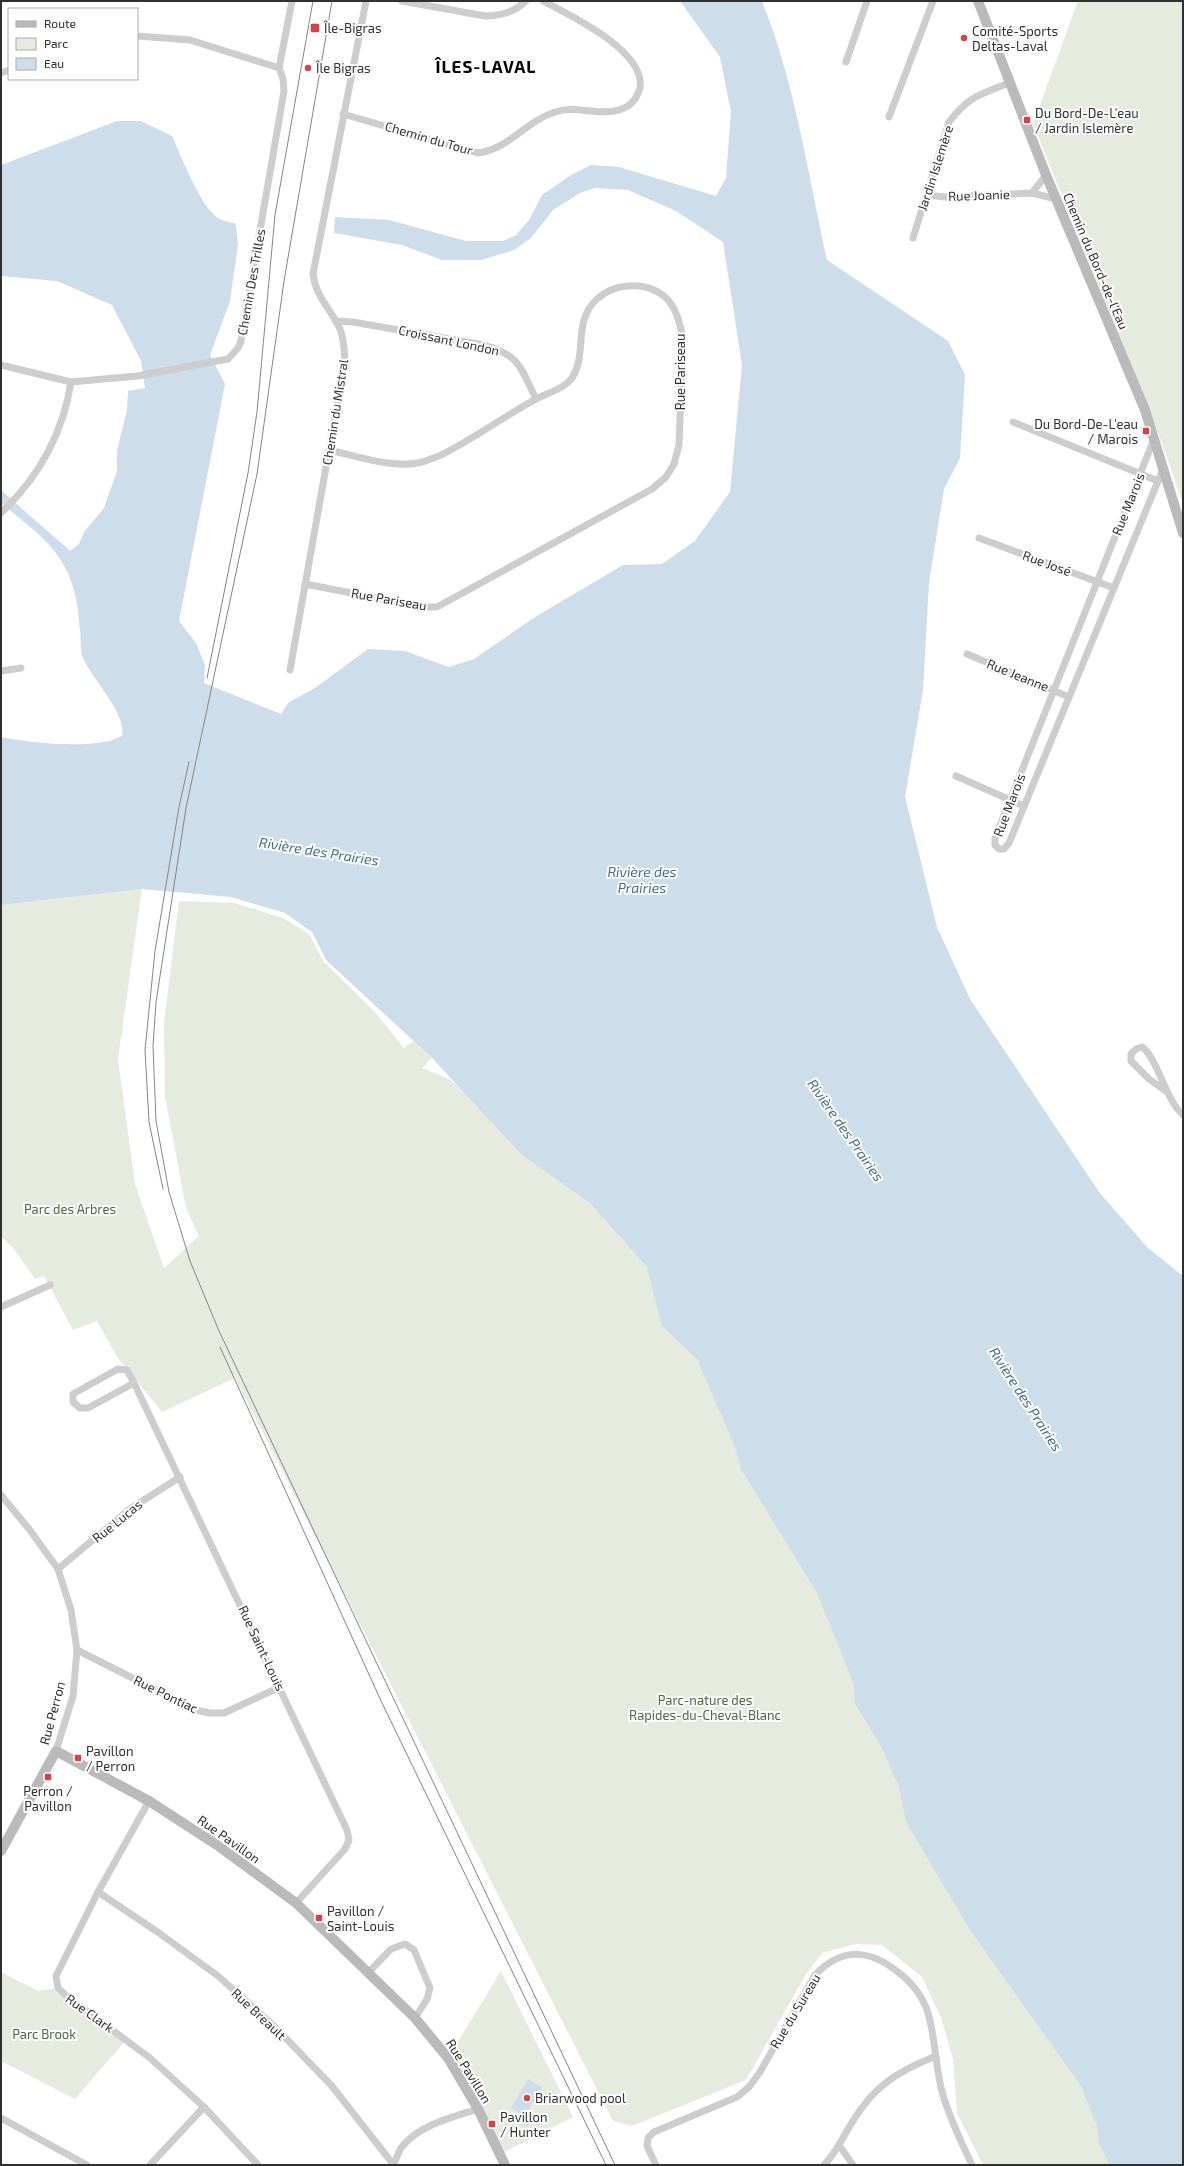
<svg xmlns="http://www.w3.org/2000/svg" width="1184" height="2166" font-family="'Exo 2',sans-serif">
<rect width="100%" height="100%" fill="#fff"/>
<g fill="#e5ebdf">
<polygon points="1078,1 1183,1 1183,503 1160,438 1033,124"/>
<polygon points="142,889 118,1059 135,1184 164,1268 199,1236 186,1208 165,1097 164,1023 179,901 234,903 283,918 309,934 324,962 374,1011 404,1048 413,1041 432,1058 422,1068 449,1079 513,1130 684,1152 1183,2165 983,2165 957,2113 953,2059 941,2018 922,1977 882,1945 855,1944 822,1953 806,1974 746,2080 632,2126 613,2121 235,1378 162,1412 117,1357 97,1321 73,1330 44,1276 35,1279 14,1249 1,1236 1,905"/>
<polygon points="501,1971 573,2117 500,2154 448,2058"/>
<polygon points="1,1972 38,1991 58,1988 126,2040 75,2099 1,2061"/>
</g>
<g fill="#cddde9">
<path d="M680,1H762C795,83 808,174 827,260L948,341L965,375L960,458L944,489L929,583L923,690L905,797L937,927L970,999L1099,1192L1147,1247L1183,1276V2165H1110L1099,2144L1097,2126L1081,2086L970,1930L906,1822L899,1787L882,1748L855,1704L854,1684L817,1593L741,1469L735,1447L697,1359L662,1326L647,1267L590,1203L522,1155L432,1058L326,960L312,932L285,913L231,897L142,889L1,905V737C31,743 74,747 104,742C110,742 116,738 122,736C127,714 92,679 83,658C80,651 81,639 80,631C78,605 75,582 60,559C46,537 21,520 1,503V490L70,551L79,544L84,532L104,508L117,471V451L127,410L128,391L145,388L141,361L112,305L57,281L1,276V165L117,121H141L172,136C181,156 200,206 218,218C223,221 231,222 236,224L238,245L230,301L210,355L225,384L179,621L196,643L205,665L204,683L281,714L289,702L315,688L368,649L405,651L449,667L474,659L535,617L623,565L662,564L695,541L730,492L742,365L723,242L676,211L628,190L595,188L580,193L553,210L531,238L514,250L481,260H442L402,245L334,233L335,217L389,220L466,241H503L516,235L529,220L542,195L571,175L591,165L619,167L716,196L726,178L731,112L720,57Z"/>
<polygon points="528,2079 542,2087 525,2116 511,2108"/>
</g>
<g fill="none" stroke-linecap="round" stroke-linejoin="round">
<g stroke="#cdcdcd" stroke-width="7">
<path d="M402,1L485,16C501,16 515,12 526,1"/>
<polyline points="137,36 190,40 279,68"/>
<polyline points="846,62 867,1"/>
<polyline points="279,68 292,1"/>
<polyline points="1,73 9,70"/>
<path d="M343,114L478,153C509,149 526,121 555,112C578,104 604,119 626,107C633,104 638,95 640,88C646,51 570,15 543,1"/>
<polyline points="889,117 933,1"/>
<polyline points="1032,193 1046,175"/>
<polyline points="926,195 945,197 1032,193 1056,199"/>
<path d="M913,238L949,122C968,97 980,94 1009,83"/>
<path d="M336,321L353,322L484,345C521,356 520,367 536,399"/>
<polyline points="1,365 71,382 137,376 228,359 238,348 241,341 284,91 283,79 279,68"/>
<polyline points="1013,422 1158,481"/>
<polyline points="1154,439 995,838 995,845 999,849 1004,849 1009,843 1163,469"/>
<path d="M1,513C39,477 63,433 71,382"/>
<polyline points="979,538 1114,588"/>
<path d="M305,584L424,607H437L652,489L666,477L674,464L679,445L683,338C680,325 677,311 669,301C651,281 617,281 597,299C572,322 588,353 572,378C564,389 547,393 536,399C503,417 472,440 439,456C433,458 425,462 418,463C390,468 357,456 329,450"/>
<polyline points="967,654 1069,697"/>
<path d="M290,670L345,360C344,349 344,339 340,329C331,309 315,296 313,274L366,1"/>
<polyline points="1,671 21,668"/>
<polyline points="956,776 1024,806"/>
<path d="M1167,1092L1149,1079L1131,1061V1054L1136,1049L1142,1047C1157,1057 1165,1099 1183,1115"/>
<polyline points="1,1307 50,1285"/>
<polyline points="134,1383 88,1408 80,1408 73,1402 73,1394 118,1369 127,1370 134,1383 347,1830 349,1840 345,1849 296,1903"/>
<polyline points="1,1495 29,1529 58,1569 71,1610 77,1650 73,1696 56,1751"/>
<polyline points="58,1569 130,1509 180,1477"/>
<polyline points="77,1650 196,1710 209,1713 224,1713 280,1687"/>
<polyline points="149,1801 98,1892 56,1976 58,1988 69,1998 150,2058 204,2107 258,2165"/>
<polyline points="98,1892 159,1933 218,1976 274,2026 331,2085 393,2164"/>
<polyline points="368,1973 391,1949 405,1944 414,1950 430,1988 427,1999 415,2018"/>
<polyline points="1,2118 87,2165"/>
<polyline points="839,2145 853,2165"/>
<polyline points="150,2165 204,2107"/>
<path d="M393,2165C396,2160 398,2153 401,2148C418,2125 453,2117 478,2109"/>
<path d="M656,2165L647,2146L648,2138L654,2132L737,2097L749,2087L760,2072L815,1975C842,1947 869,1949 898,1972C911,1982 923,1997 928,2013C936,2040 935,2068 943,2095C950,2119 961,2142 972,2165"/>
<path d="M824,2165C837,2152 843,2136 853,2121C874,2086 898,2071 936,2056"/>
</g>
<g stroke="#bababa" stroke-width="10">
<polyline points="978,1 1046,175 1145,410 1183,533"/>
<polyline points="1,1851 56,1751 149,1801 217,1845 296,1903 415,2018 448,2058 478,2109 505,2165"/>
</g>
<g stroke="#858585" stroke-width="1">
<polyline points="332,1 284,281 257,474 186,808 156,1002 153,1046 156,1121 169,1192 190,1261 219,1331 615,2165"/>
<polyline points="207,678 248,473 257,412 275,215 313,1"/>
<polyline points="163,1189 149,1122 145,1050 155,951 179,807 189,762"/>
<polyline points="220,1347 382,1703 606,2165"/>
</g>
</g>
<g fill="#d74147" stroke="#fff" stroke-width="1.5">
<rect x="310" y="23" width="10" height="10" rx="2"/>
<circle cx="964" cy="38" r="4"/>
<circle cx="308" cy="68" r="4"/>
<rect x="1023" y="116" width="8" height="8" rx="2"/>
<rect x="1142" y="427" width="8" height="8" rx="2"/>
<rect x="74" y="1754" width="8" height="8" rx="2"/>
<rect x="44" y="1773" width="8" height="8" rx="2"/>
<rect x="315" y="1914" width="8" height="8" rx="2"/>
<circle cx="527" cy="2098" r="4"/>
<rect x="488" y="2120" width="8" height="8" rx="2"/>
</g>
<g text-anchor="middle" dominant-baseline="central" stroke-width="4" stroke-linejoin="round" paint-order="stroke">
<g font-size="13" fill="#303030" stroke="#fff" text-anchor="start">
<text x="324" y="28">Île-Bigras</text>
<text x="972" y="31">Comité-Sports<tspan x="972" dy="15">Deltas-Laval</tspan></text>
<text x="316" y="68">Île Bigras</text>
<text x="1035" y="113">Du Bord-De-L'eau<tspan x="1035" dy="15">/ Jardin Islemère</tspan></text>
<text x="1138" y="424" text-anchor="end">Du Bord-De-L'eau<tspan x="1138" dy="15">/ Marois</tspan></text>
<text x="86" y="1751">Pavillon<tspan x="86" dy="15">/ Perron</tspan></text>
<text x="48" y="1791" text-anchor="middle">Perron /<tspan x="48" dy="15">Pavillon</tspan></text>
<text x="327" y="1911">Pavillon /<tspan x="327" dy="15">Saint-Louis</tspan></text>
<text x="535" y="2098">Briarwood pool</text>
<text x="500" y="2117">Pavillon<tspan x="500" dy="15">/ Hunter</tspan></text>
</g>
<g font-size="13" fill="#303030" stroke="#fff">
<text transform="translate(429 138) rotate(16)">Chemin du Tour</text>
<text transform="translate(935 168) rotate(-72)">Jardin Islemère</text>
<text transform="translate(979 195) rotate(-2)">Rue Joanie</text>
<text transform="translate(1096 261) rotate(67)">Chemin du Bord-de-l'Eau</text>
<text transform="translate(251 282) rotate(-80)">Chemin Des Trilles</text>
<text transform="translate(449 340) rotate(12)">Croissant London</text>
<text transform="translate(680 372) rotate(-90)">Rue Pariseau</text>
<text transform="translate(335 412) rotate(-81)">Chemin du Mistral</text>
<text transform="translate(1128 504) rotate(-68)">Rue Marois</text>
<text transform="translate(1047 563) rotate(20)">Rue José</text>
<text transform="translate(389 599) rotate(10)">Rue Pariseau</text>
<text transform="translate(1018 675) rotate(22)">Rue Jeanne</text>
<text transform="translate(1009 805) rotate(-69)">Rue Marois</text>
<text transform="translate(117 1521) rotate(-39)">Rue Lucas</text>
<text transform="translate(262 1648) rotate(65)">Rue Saint-Louis</text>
<text transform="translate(166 1694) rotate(26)">Rue Pontiac</text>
<text transform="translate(52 1713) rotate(-75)">Rue Perron</text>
<text transform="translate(229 1839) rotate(35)">Rue Pavillon</text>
<text transform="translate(795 2011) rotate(-59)">Rue du Sureau</text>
<text transform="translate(90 2013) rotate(36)">Rue Clark</text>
<text transform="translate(259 2014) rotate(43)">Rue Breault</text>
<text transform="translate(469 2071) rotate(58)">Rue Pavillon</text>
</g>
<g font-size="13" fill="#516840" stroke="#fff">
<text x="70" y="1209">Parc des Arbres</text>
<text x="705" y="1700">Parc-nature des<tspan x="705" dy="15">Rapides-du-Cheval-Blanc</tspan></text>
<text x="44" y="2034">Parc Brook</text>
</g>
<g font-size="14" font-style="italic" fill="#446d8b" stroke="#fff">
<text transform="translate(319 851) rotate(9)">Rivière des Prairies</text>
<text x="642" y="871">Rivière des<tspan x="642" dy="16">Prairies</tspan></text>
<text transform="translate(846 1130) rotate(55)">Rivière des Prairies</text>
<text transform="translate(1026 1399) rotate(57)">Rivière des Prairies</text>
</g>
<g font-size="17" font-weight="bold" letter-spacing="1" fill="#000" stroke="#fff">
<text x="486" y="66">ÎLES-LAVAL</text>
</g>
</g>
<rect width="1184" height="2166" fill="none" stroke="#303030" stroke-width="4"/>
<rect x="8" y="8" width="130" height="72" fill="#ffffff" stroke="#acacac"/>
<rect x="16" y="21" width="20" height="6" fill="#bababa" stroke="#acacac"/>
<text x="44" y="28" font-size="12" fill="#303030">Route</text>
<rect x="16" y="38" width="20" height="12" fill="#e5ebdf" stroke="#acacac"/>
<text x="44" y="48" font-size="12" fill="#303030">Parc</text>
<rect x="16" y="58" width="20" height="12" fill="#cddde9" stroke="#acacac"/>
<text x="44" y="68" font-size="12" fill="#303030">Eau</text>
</svg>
